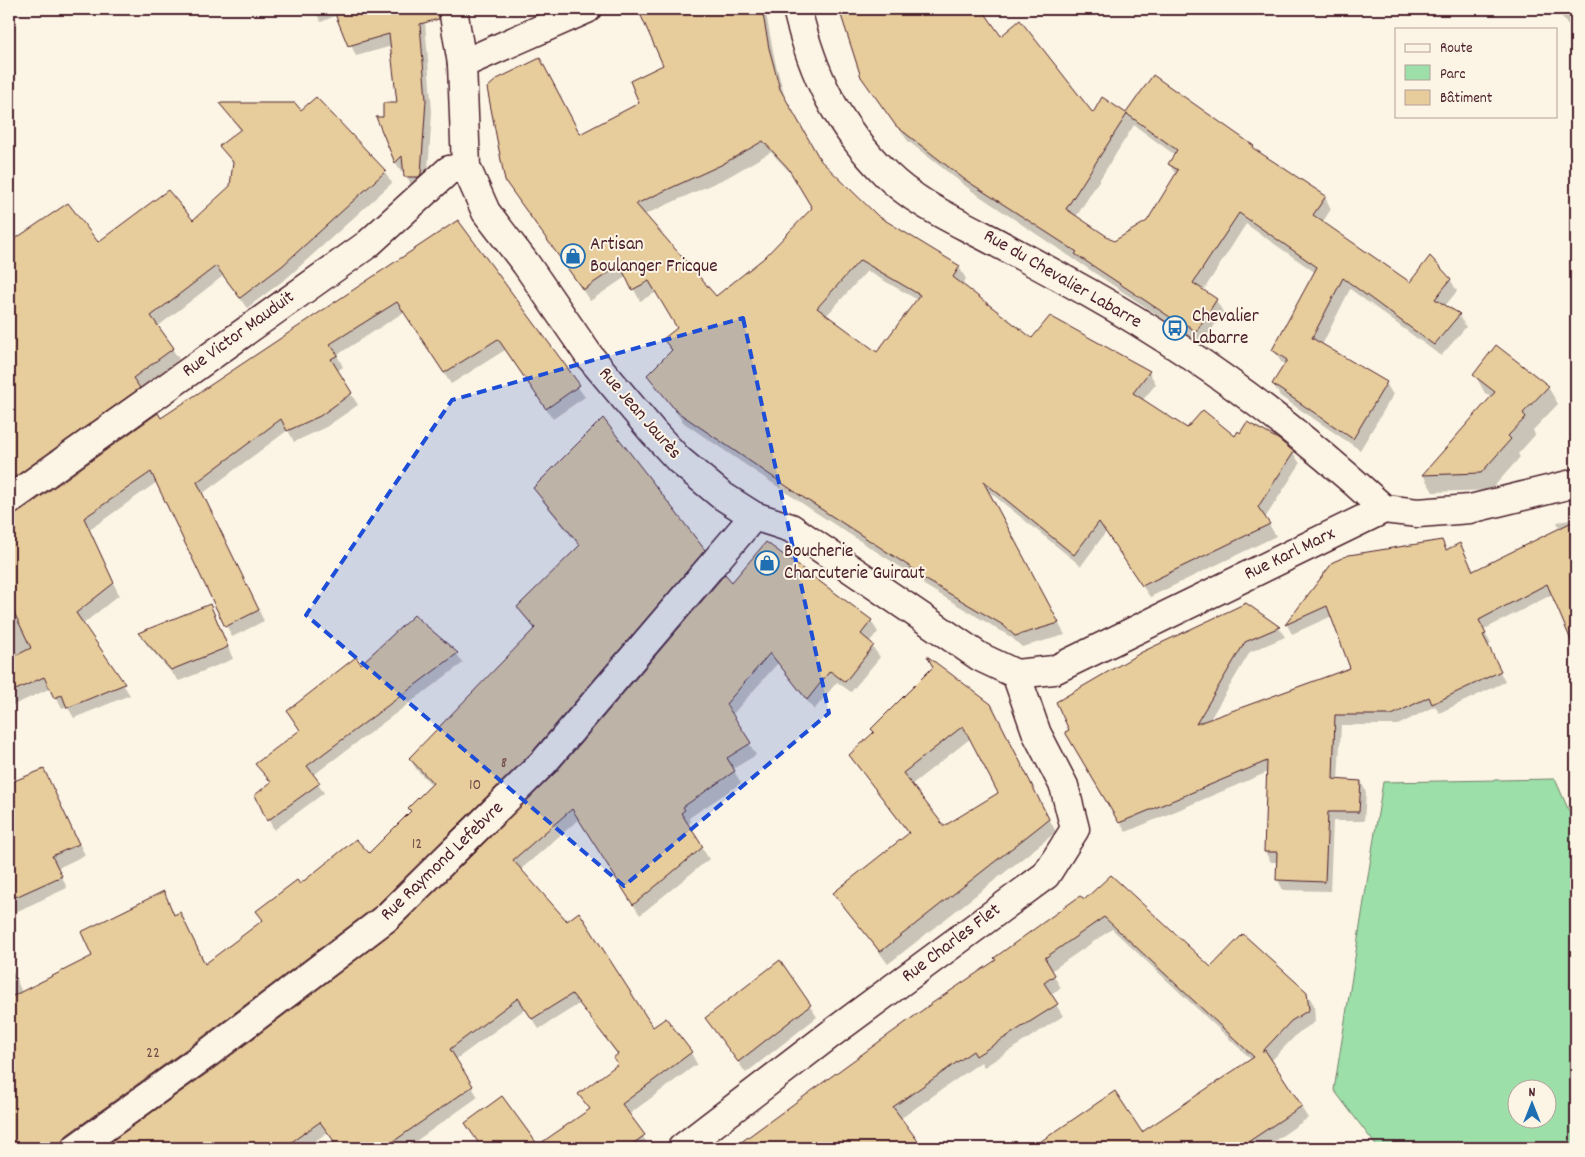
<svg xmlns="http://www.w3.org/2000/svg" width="1585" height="1157" font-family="Dekko,sans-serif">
<rect width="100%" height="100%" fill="#fcf5e5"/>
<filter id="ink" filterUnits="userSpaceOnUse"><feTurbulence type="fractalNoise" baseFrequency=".02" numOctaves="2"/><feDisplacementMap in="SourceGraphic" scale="10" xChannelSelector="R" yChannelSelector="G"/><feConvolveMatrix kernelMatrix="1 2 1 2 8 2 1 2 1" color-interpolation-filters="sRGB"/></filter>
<g filter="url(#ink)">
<path fill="#9cdfa9" stroke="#737f6a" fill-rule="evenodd" d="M1555,779L1576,827V1148H1378L1334,1090L1383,782ZM1518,1090H1548V1120H1518Z"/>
<g fill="#0003" fill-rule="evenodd">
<polygon points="314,9 424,9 432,112 427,186 412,188 405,170 402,173 396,163 378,118 385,118 398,104 392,46 356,56 337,15 321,22"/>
<path d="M640,9H765L775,61L786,102L820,162L877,217L959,267L966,279L962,285L1033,340L1050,317L1149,372L1156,384L1142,401L1188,430L1235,438L1293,452L1300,464L1265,518L1276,536L1150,597L1106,532L1081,566L986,489L1065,635L1022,647L1011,637L924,585L922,581L812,510L684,423L648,375L672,352L665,340L679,329L657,292L640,301L627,276L590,301L506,180L580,135L641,104L665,66ZM771,152L796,179L813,209L765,259L716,298L644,215L728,177ZM867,271L918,300L877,354L826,316Z"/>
<path d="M840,9H980L1000,37L1093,115L1103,99L1127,115L1153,77L1253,147L1256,152L1325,197L1331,209L1322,223L1410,284L1450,279L1457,291L1445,306L1459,315L1466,327L1441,356L1350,289L1322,345L1386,383L1393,395L1360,450L1280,396L1273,384L1285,365L1281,362L1274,350L1316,273L1246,224L1203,291L1216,300L1223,312L1203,343L1194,337L1192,338L972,191L908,141L862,77ZM1134,125L1175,155L1169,164L1176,175L1148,222L1114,243L1076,217Z"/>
<polygon points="1558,9 1576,9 1576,35 1562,17"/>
<polygon points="316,99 385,172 392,183 288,277 247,308 223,276 157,327 179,359 139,390 145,399 9,497 9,244 67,205 97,244 192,222 232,186 234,165 221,147 241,131 221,104 301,112"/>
<polygon points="457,222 585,397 553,419 505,350 451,384 404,312 337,355 343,367 337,371 358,405 326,427 294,442 288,430 202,494 264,621 232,637 157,482 89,530 119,595 83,624 130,695 74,718 67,706 62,708 51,688 9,707 9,517 19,514"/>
<polygon points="1475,375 1548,387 1558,404 1533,430 1535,435 1518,454 1520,457 1491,490 1433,492 1423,475 1492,398 1485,393"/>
<polygon points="535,488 704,550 710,562 382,917 72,1148 9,1148 9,962 22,993 94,956 163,893 175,916 180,914 206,965 264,921 258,911 300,886 369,855 412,811 432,785 417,770 410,759 535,630 518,608 580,547 541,499"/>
<polygon points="1576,519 1576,613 1565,618 1553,594 1483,630 1491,644 1487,646 1505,682 1439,713 1435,706 1398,725 1341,725 1338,781 1361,782 1366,792 1364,821 1333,821 1330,891 1283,890 1278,880 1278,862 1271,862 1265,852 1268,772 1126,832 1067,733 1246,605 1279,628 1285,637 1250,652 1209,721 1352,669 1332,616 1292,634 1287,625 1333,563 1442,541 1447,551 1460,545 1473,572 1560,529 1557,522"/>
<polygon points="766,544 871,621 878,632 869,642 880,657 851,692 837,682 814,710 778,663 732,715 756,755 733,769 741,783 689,818 691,822 687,824 709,859 640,915 579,819 520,870 652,1029 691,1053 697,1064 628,1115 650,1147 482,1148 473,1134 538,1147 590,1110 580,1094 619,1065 618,1055 579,1004 539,1029 525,1009 455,1060 478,1097 406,1148 339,1148 328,1132 305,1148 105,1148 218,1067 398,930 557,773"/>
<polygon points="210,605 233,659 179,681 147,645 140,633"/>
<polygon points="414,617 457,654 463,663 312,776 324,793 274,830 256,795 271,783 257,765 301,731 361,665"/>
<path d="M997,719L1056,832L888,964L835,893L909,834L851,755L874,733L872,729ZM971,738L999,794L944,827L911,785Z"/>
<polygon points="9,770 14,782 43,770 85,855 58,868 67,888 9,915"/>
<polygon points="1080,897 1211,969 1306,992 1314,1005 1315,1022 1298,1033 1271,1061 1308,1118 1264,1148 1034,1148 1115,1093 1142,1134 1252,1060 1112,929 1051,971 1061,988 1050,995 1063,1016 984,1067 981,1062 900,1119 921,1148 735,1148 932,1005 997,961"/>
<polygon points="780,962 817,1017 746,1073 706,1018"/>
</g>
<g fill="#e7cc9c" stroke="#4a1f2b" fill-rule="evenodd">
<polygon points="333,9 438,9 439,19 420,24 426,100 421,174 419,177 404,177 402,156 395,163 376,117 383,117 383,103 397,103 389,34 348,46"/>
<path d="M638,9H762L769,48L780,89L821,161L878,216L960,266L953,277L1032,338L1050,316L1150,371L1133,393L1187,428L1203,410L1235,436L1238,431L1240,433L1247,422L1278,439L1294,452L1258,507L1270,524L1142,586L1099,522L1074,555L983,481L1059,623L1015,636L1003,625L916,574L918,572L804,498L676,411L647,375L672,350L663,339L677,328L649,281L632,290L620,265L583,290L505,181L487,88L497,79L540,58L580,134L639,103L630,81L663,65ZM763,141L788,168L812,208L764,258L716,296L636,204L721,165ZM860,260L920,295L877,352L817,308Z"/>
<path d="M839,9H982L1001,36L1020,20L1093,113L1102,97L1126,113L1153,75L1254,146L1253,148L1326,196L1313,215L1410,282L1430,256L1451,279L1435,299L1460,314L1434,345L1343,278L1312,338L1387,382L1353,439L1272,384L1287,360L1272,350L1317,267L1239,213L1193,283L1217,299L1196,332L1187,325L1185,327L1075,254L1077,252L964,179L896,126L861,77ZM1127,114L1177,150L1168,164L1178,170L1147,221L1114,241L1066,209Z"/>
<polygon points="316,97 386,171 282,266 240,298 216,266 151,316 174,348 133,378 140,388 9,481 9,243 68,203 98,242 168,190 193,220 230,186 233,162 219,146 241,129 219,103 295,103 301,110"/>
<polygon points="458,220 580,385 546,409 498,339 444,373 397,302 330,344 338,355 331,359 352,393 320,416 287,431 281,419 197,482 259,610 225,627 151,472 84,518 114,583 76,613 125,684 67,708 62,695 54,698 44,677 9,693 9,659 31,648 9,602 9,515 18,513 158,413 161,418"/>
<polygon points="1496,345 1549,386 1523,413 1526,417 1508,436 1511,439 1481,473 1422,475 1495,392 1473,375"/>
<polygon points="603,418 705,550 533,751 376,906 199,1040 67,1135 62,1141 61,1148 9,1148 9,998 92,956 81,932 164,891 174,915 180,912 205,964 263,920 256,911 297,880 300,884 356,839 369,853 411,811 408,808 433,783 409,758 535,628 517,607 580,545 533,488"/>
<polygon points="1576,520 1576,652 1547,584 1479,620 1486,634 1483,635 1501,671 1432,704 1429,697 1392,715 1335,715 1333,779 1361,781 1359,812 1328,812 1325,882 1276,880 1277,852 1264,852 1267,761 1119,823 1065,732 1069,730 1056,702 1142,652 1246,603 1280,627 1245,642 1196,724 1350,668 1327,606 1285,625 1333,562 1349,555 1442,540 1446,550 1460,543 1473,571"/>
<polygon points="766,542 872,620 861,634 874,645 845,682 830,671 807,700 770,653 726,704 751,743 727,758 735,771 683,807 685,810 681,813 703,847 633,905 572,809 513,860 567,921 579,912 653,1027 666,1018 692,1052 622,1104 645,1135 627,1148 482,1148 465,1123 502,1096 538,1145 590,1109 578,1094 618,1064 613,1058 618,1054 572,994 532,1019 518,998 450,1049 473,1086 384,1148 339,1148 320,1122 283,1148 102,1148 217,1066 397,929 556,772 725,574 732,582"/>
<polygon points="210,604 228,647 171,670 138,633"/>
<polygon points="414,615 458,653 307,766 320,783 267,821 255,795 271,782 255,764 300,730 287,711 356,657 361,664"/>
<path d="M927,656L991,704L1049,819L880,952L833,893L909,833L849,755L874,732L871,729L933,667ZM963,726L998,793L944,826L903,773Z"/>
<polygon points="44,769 79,844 52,856 62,876 9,900 9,783"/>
<polygon points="1111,875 1211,967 1243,934 1307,992 1309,1010 1291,1021 1262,1052 1265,1050 1302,1106 1239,1148 1031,1148 1115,1091 1142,1132 1254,1057 1104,917 1045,958 1055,975 1044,983 1058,1004 976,1056 973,1051 893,1107 923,1148 733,1148 931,1004 996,960 994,958 1080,896 1085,899"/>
<polygon points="780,960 811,1005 738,1062 705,1018"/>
</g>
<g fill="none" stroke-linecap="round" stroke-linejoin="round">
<g stroke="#4a1f2b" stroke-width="31">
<g id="minor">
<polyline points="462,64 587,9"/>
<polyline points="9,500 368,244 449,170 466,167"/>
<polyline points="76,1148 208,1053 386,918 544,762 754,516"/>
<polyline points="682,1148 832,1033 1046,875 1075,829 1064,786 1037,734 1016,674"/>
</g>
</g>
<g stroke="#4a1f2b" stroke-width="31">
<g id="tertiary">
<polyline points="453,9 462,64 466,167 486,212 526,264 590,357 653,432 679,460 721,495 754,516 791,528 980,657 1016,674 1054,670 1384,509 1418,513 1470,509 1576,483"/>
<path d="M797,9C813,76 837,125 886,174C913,201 948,217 980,234C1017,253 1053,273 1089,293C1196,353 1294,426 1384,509"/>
</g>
</g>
<use href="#minor" stroke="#fcf5e5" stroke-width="28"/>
<use href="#tertiary" stroke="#fcf5e5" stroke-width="28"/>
</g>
</g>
<path fill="#1d4ed8" fill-opacity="0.2" stroke="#1d4ed8" stroke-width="4" stroke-dasharray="10 6" stroke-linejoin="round" d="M743,318L829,713L624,886L306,615L452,400Z"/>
<defs>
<g id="shop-ring" transform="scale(1.25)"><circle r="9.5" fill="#fcf5e5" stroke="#1f6fb2" stroke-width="1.5"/><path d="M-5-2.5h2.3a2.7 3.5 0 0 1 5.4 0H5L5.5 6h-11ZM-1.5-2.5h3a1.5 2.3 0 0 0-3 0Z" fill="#1f6fb2"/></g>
<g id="bus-ring" transform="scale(1.25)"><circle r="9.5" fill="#fcf5e5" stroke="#1f6fb2" stroke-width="1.5"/><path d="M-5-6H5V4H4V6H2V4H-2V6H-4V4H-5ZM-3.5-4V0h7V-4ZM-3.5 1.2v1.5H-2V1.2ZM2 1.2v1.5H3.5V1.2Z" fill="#1f6fb2"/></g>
</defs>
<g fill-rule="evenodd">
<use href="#shop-ring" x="573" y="256"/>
<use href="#bus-ring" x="1175" y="328"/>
<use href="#shop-ring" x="767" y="563"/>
</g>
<g text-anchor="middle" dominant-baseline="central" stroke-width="4" stroke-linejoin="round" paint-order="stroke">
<g font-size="16" fill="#714a47">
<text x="504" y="763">8</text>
<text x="475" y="785">10</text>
<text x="417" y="844">12</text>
<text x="153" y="1053">22</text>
</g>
<g font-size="19" fill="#4a1f2b" stroke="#fcf5e5" text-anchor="start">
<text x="590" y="245">Artisan<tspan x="590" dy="22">Boulanger Fricque</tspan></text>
<text x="1192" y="317">Chevalier<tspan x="1192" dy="22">Labarre</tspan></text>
<text x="784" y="552">Boucherie<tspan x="784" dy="22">Charcuterie Guiraut</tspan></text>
</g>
<g font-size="19" fill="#4a1f2b" stroke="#fcf5e5">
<text transform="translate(1062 280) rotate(30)">Rue du Chevalier Labarre</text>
<text transform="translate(239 335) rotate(-36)">Rue Victor Mauduit</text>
<text transform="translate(639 414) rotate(49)">Rue Jean Jaurès</text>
<text transform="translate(1290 555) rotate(-26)">Rue Karl Marx</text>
<text transform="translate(443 862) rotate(-44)">Rue Raymond Lefebvre</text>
<text transform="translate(952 944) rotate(-37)">Rue Charles Flet</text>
</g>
</g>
<rect width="1585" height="1157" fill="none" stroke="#fcf5e5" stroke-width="30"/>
<rect x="15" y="15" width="1555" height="1127" fill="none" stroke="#4a1f2b" stroke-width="2" filter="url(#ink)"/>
<rect x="1395" y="28" width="162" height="90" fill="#fcf5e5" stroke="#b59f9b"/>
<rect x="1405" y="44" width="25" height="8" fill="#fcf5e5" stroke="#b59f9b"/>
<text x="1440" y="52" font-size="15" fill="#4a1f2b">Route</text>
<rect x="1405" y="65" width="25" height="15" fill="#9cdfa9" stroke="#b59f9b"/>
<text x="1440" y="78" font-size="15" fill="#4a1f2b">Parc</text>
<rect x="1405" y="90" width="25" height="15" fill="#e7cc9c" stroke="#b59f9b"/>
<text x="1440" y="102" font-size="15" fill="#4a1f2b">Bâtiment</text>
<g transform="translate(1532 1104)"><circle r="24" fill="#fcf5e5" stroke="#b59f9b"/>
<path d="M0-4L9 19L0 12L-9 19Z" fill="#1f6fb2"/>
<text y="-8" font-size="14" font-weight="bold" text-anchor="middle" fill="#4a1f2b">N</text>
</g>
</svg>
